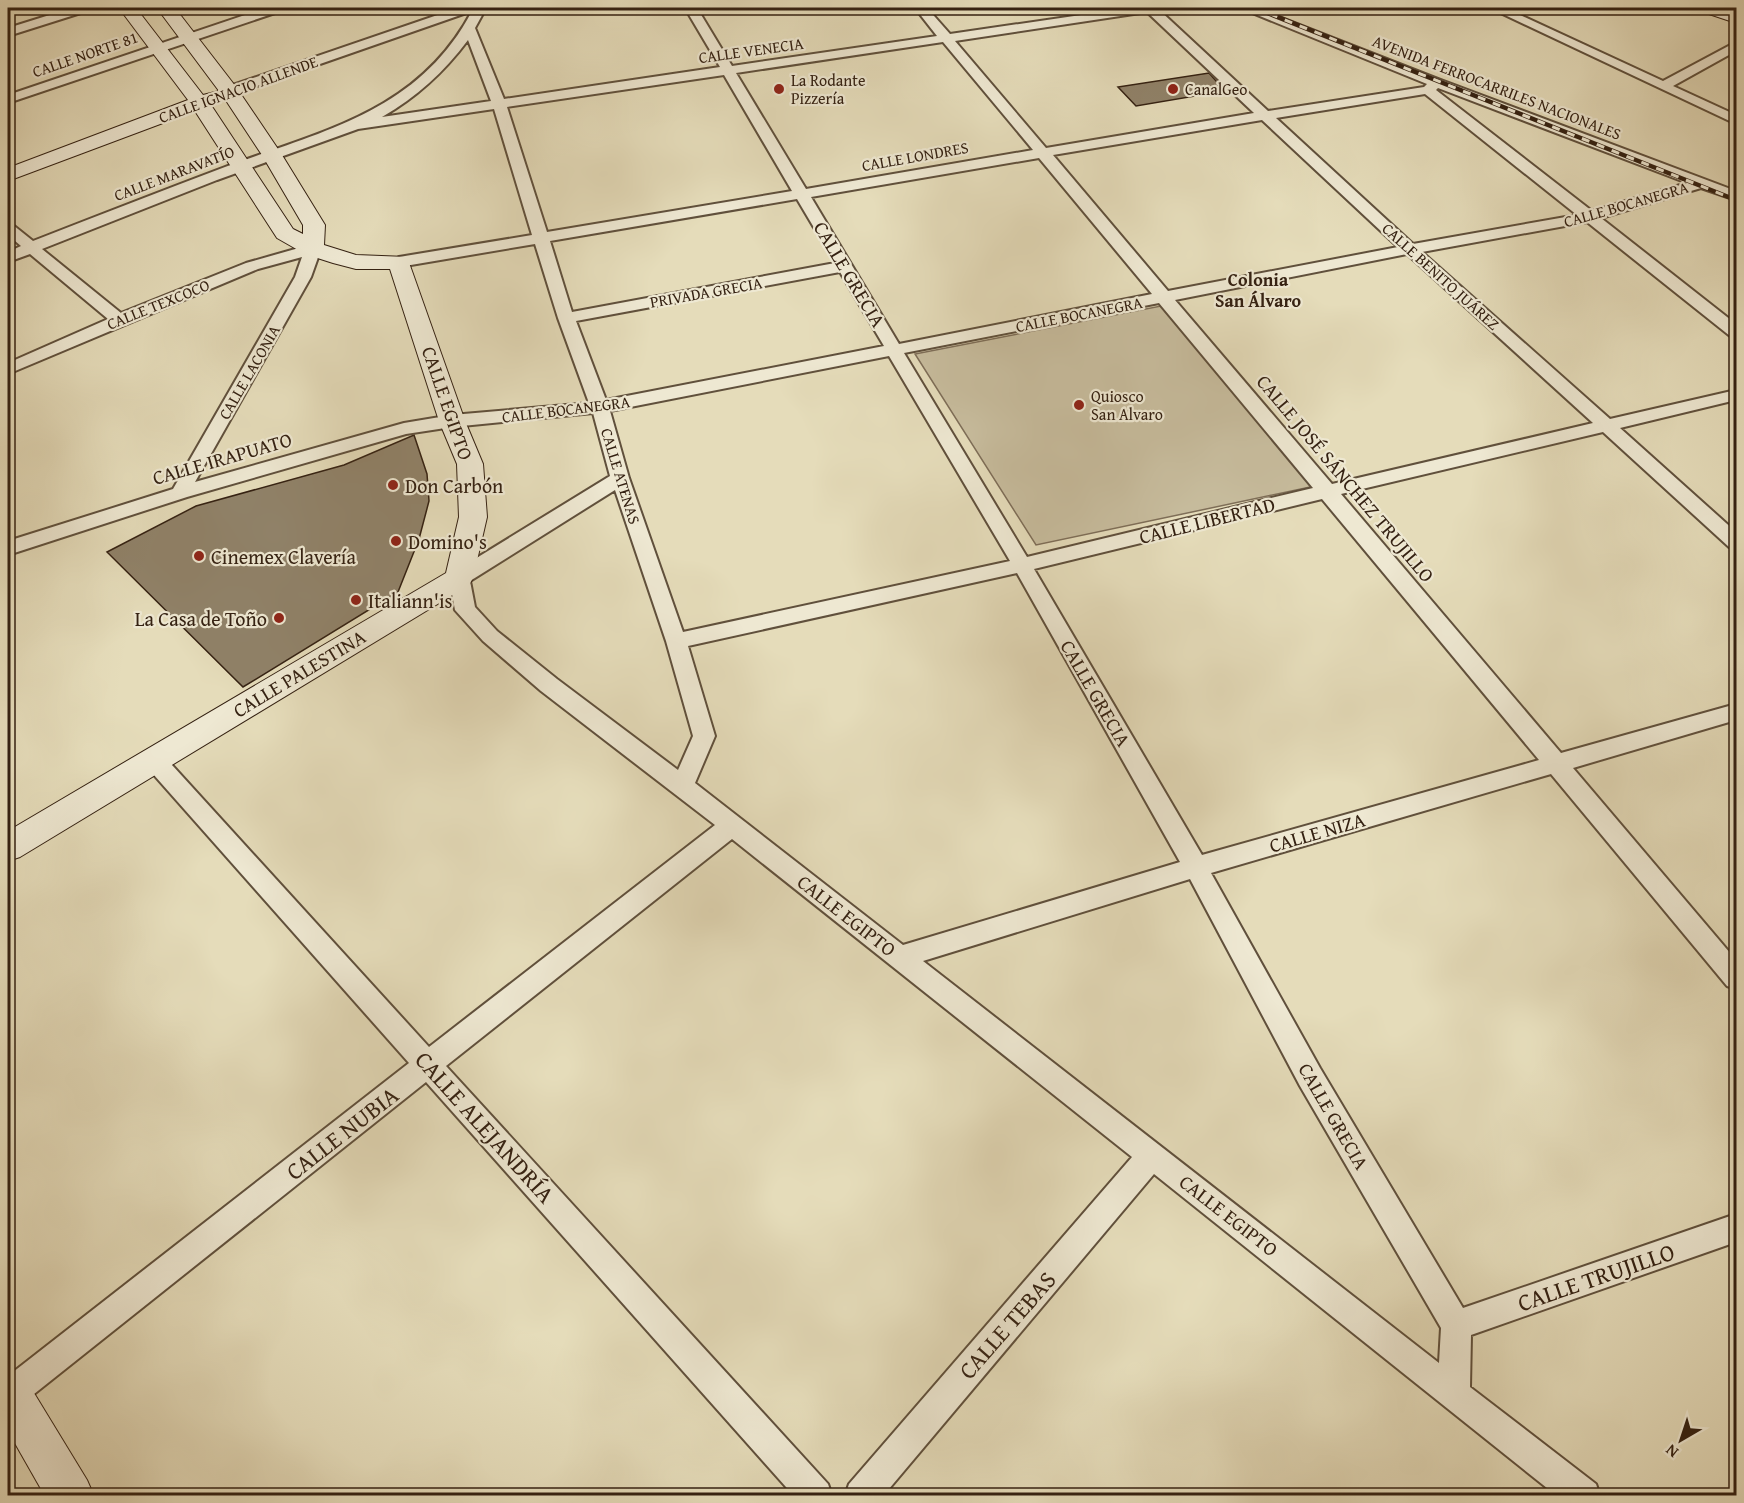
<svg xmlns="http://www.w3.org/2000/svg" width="1744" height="1503" font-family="'Gentium Book Plus',serif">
<rect width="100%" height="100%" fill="#e5dcba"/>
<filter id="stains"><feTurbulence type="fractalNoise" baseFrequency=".00333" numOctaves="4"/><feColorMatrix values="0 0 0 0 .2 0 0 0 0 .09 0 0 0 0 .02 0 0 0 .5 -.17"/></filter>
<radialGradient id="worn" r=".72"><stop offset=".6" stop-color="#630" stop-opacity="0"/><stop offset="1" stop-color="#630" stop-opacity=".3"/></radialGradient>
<polygon fill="#c7bc9d" stroke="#7e6e58" stroke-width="1.5" points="1161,306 1315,486 1036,545 915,354"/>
<g fill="#908269" stroke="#342112" stroke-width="1.5">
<polygon points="1209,73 1217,82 1219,92 1136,106 1118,87"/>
<polygon points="414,435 427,474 429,501 419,539 398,592 243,687 107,552 196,506 344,465"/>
</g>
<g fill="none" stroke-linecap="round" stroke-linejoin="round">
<g stroke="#60503c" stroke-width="4">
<g id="street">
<polygon points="72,8 89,8 87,11 8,36 8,28"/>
<polygon points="266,8 283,8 281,11 8,103 8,95"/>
<path d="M458,8H486L475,28L504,99L720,67L685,8H697L732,66L937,36L915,8H927L950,34L1129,8H1157L1268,111L1424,87L1427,84L1240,8H1256L1441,80L1736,191V200L1701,188L1601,218L1736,324V337L1730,336L1587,222L1422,252L1610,419L1736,390V400L1620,428L1736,532V549L1729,547L1603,432L1341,494L1561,753L1736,704V720L1573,768L1736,960V989L1727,986L1551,774L1211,873L1320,1068L1463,1308L1736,1214V1242L1471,1335L1470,1387L1596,1484L1600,1496H1557L1154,1174L883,1496H845L849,1484L1132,1157L732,839L446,1066L828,1484L832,1496H794L426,1082L19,1406L8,1410V1376L409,1063L146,766L143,760L146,754L154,751L162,754L429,1047L715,825L541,691L483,641L455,610L449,578L452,573L610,476L593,413L452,427L406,434L187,497L8,555V541L173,489L295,277L302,257L258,269L8,374V363L108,319L30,254L8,262V252L21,246L8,235V224L13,225L33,241C97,216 161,191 225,167C322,131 419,112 472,11L234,94H224L222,91L224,88ZM1147,12L1254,113L1046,148L955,41ZM468,40L491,101L382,117C417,97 444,72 468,40ZM943,42L1033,150L806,189L736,73ZM724,75L792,191L547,232L507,107ZM1438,88L1687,183L1592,211L1436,90ZM1425,94L1577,215L1413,244L1276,118ZM494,109L532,235L399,257L391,262L399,267L535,244L558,318L589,403L452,415L404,423L195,482L311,277L321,249L313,244L246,263L121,313L42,249L217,180L358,129ZM1262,120L1398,247L1168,291L1053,155ZM1039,158L1152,294L899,344L811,197ZM797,199L835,263L572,312L550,241ZM1407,254L1593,423L1332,484L1175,300ZM840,272L884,346L606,400L576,321ZM1159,303L1313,488L1027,557L904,353ZM889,356L1010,561L683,632L629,478L610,411ZM615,490L666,641L693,736L678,770L557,679L497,631L475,607L470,581ZM1322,499L1539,760L1202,855L1034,569ZM1017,573L1180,862L903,945L695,783L715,736L688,646ZM1190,879L1300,1086L1441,1328L1439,1363L923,961Z"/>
<polygon points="1490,8 1505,8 1663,81 1736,42 1736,51 1673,86 1736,115 1736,124"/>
</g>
</g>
<g stroke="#342112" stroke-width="2">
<g id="secondary">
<path d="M119,8H136L203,95L219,91L157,8H175L236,87L282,155L325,225L324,245L356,255L407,257L465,421L483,464L487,517L473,578L469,585L20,857L8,861V831L446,573L459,517L457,464L439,421L390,269H356L333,263L305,254L277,238L195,111L8,181V168L188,100ZM225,99L262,155L303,225V234L293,229L211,105Z"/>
<polygon points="1701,8 1724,8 1736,12 1736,23 1703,12"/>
<polygon points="8,1368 23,1375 87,1480 94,1496 45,1496 8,1431"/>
</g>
</g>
<use href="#street" fill="#eee8d2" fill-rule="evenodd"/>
<use href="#secondary" fill="#eee8d2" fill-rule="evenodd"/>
<g stroke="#342112" stroke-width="4.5">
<polyline id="rail" points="1255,8 1736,200"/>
</g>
<use href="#rail" stroke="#eee8d2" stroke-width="3" stroke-dasharray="8" stroke-linecap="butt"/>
</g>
<g fill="#8f2418" stroke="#eee8d2" stroke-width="2">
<circle cx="779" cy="89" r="6"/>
<circle cx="1173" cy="89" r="6"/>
<circle cx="1079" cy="405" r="6"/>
<circle cx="393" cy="485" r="6"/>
<circle cx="396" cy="541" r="6"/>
<circle cx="199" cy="556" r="6"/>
<circle cx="356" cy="600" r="6"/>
<circle cx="279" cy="618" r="6"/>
</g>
<g text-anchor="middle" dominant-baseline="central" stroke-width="4.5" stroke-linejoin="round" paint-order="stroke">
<g font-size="16" fill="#342112" stroke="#eee8d2">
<text transform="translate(751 50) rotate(-8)">CALLE VENECIA</text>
<text transform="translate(85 54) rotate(-19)">CALLE NORTE 81</text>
<text transform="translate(1497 87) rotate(21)">AVENIDA FERROCARRILES NACIONALES</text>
<text transform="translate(238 89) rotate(-20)">CALLE IGNACIO ALLENDE</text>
<text transform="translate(915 156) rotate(-10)">CALLE LONDRES</text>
<text transform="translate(174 173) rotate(-21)">CALLE MARAVATÍO</text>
<text transform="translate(1626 204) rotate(-16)">CALLE BOCANEGRA</text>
<text transform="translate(1441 276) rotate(42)">CALLE BENITO JUÁREZ</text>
<text transform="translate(706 292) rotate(-10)">PRIVADA GRECIA</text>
<text transform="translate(158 304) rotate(-22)">CALLE TEXCOCO</text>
<text transform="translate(1079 314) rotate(-11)">CALLE BOCANEGRA</text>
<text transform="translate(249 372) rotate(-60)">CALLE LACONIA</text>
<text transform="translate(566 409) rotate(-7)">CALLE BOCANEGRA</text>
<text transform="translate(621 476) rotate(73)">CALLE ATENAS</text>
</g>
<g font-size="16" fill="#342112" stroke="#eee8d2" text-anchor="start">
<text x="791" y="80">La Rodante<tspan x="791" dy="18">Pizzería</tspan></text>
<text x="1185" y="89">CanalGeo</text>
<text x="1091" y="396">Quiosco<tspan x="1091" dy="18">San Alvaro</tspan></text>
</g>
<g font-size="18" font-weight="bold" fill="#342112" stroke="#eee8d2">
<text x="1258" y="279">Colonia<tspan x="1258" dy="21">San Álvaro</tspan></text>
</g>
<g font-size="20" fill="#342112" stroke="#eee8d2">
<text transform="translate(850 274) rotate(59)">CALLE GRECIA</text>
<text transform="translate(448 403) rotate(71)">CALLE EGIPTO</text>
<text transform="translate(222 458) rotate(-16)">CALLE IRAPUATO</text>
<text transform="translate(1346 478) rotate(50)">CALLE JOSÉ SÁNCHEZ TRUJILLO</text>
<text transform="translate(1207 520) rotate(-14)">CALLE LIBERTAD</text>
<text transform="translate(299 673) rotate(-31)">CALLE PALESTINA</text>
<text transform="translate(1096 693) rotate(60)">CALLE GRECIA</text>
<text transform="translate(1317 832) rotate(-16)">CALLE NIZA</text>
<text transform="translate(847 915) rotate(38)">CALLE EGIPTO</text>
<text transform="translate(1334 1116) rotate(60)">CALLE GRECIA</text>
<text transform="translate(1229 1215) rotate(38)">CALLE EGIPTO</text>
</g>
<g font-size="20" fill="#342112" stroke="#eee8d2" text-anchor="start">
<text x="405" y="485">Don Carbón</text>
<text x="408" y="541">Domino's</text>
<text x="211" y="556">Cinemex Clavería</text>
<text x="368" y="600">Italiann'is</text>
<text x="267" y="618" text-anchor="end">La Casa de Toño</text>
</g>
<g font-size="24" fill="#342112" stroke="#eee8d2">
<text transform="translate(485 1127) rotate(48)">CALLE ALEJANDRÍA</text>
<text transform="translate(342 1133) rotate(-38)">CALLE NUBIA</text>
<text transform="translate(1596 1277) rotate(-19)">CALLE TRUJILLO</text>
<text transform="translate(1007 1325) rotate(-49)">CALLE TEBAS</text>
</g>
</g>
<rect width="1744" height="1503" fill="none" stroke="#e5dcba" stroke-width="30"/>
<rect x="9" y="9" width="1726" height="1485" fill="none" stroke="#342112" stroke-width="3"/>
<rect x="15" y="15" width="1714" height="1473" fill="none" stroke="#342112" stroke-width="1.5"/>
<g transform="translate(1681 1440) rotate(219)" stroke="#eee8d2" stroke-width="4.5" paint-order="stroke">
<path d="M0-4.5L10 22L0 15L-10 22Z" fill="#342112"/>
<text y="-9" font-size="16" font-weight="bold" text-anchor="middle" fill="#342112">N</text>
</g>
<rect width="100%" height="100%" filter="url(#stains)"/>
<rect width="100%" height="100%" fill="url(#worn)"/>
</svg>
